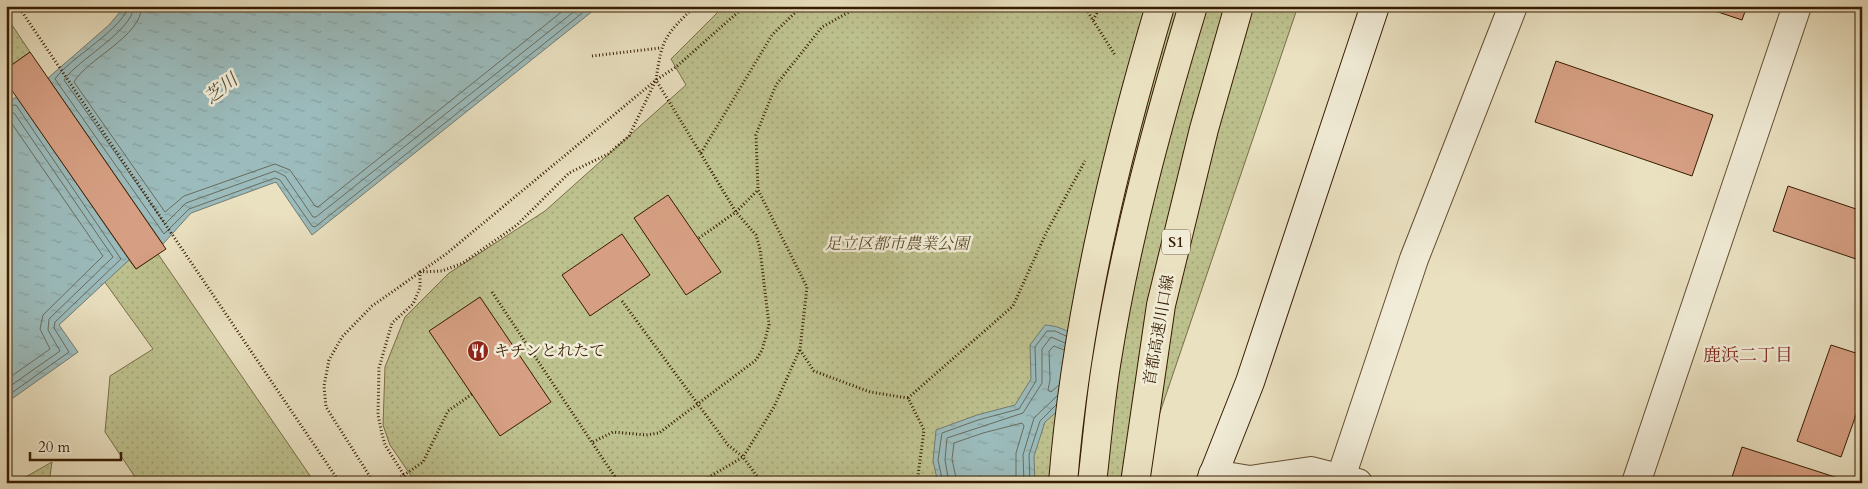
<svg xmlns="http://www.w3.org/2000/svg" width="1868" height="489" font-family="Cardo,'Noto Serif JP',serif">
<defs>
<pattern id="grass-dots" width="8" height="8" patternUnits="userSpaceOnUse" patternTransform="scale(1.25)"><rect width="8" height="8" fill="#bdc18e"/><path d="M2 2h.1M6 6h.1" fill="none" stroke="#a3a579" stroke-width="1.8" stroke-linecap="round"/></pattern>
<pattern id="water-ripples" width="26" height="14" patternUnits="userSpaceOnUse" patternTransform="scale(1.25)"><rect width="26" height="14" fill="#9bbbbc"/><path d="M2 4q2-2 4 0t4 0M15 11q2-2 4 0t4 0" fill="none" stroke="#86a0a0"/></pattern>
</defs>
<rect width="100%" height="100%" fill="#eae1c1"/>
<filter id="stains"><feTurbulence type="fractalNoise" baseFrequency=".004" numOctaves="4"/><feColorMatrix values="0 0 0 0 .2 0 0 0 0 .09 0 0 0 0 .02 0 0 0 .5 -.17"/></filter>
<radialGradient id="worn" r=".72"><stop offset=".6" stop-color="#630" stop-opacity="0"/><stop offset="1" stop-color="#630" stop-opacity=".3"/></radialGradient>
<g fill="url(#grass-dots)" stroke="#7a6e47">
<polygon points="724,6 1298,6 1136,483 416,483 390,445 383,425 385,367 405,317 449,273 545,211 686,85 671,59"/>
<polygon points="6,16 30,52 6,69"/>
<polygon points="158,254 315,483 139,483 105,432 110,376 153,349 104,281 129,260 136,269"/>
<polygon points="52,462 49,483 15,483"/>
</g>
<g fill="url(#water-ripples)" stroke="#737b71">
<polygon points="125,6 599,6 312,235 276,182 191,213 163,244 48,78 109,25"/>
<polygon points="17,97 129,260 59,325 78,352 6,403 6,102"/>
<path d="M1045,325C1066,326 1078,338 1093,352L1084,388L1045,422L1034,456L1035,483H938L933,461L936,430L977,415L1015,405L1031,379L1030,345Z"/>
</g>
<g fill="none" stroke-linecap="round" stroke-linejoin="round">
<g stroke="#696c5e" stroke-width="1">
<path d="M128,6C125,28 68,59 55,79L164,234L189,209L275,178L280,180L312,226L315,227L591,6"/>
<path d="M134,6C133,31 77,60 64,80L165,224L186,203L275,171L285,176L313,217H316L581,6"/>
<path d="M142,6C141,37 88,58 74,82L165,212L184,196L275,164L290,170L315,206L318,207L569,6"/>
<polyline points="6,106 16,105 121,259 55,322 54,328 69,352 6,397"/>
<polyline points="6,112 14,113 113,257 49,319 48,330 60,351 6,389"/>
<polyline points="6,120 10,121 103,256 43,315 40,329 50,349 6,380"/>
<polyline points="1059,385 1051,392 1048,390 1050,380 1049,351 1054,346 1064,350"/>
<polyline points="943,483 938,460 942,433 978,420 1019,409 1036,381 1035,347 1047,331 1055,331 1066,336"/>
<polyline points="949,483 945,460 947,438 1023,413 1042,383 1042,349 1051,337 1065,343"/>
<polyline points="957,483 952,459 954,443 983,433 1022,423 1024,426 1016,453 1016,483"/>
<polyline points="1024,483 1023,455 1034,418 1057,396"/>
<polyline points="1030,483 1029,455 1040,421 1056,405"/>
</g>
</g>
<g fill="#d69f83" stroke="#371c00">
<polygon points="1700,6 1747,6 1742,20"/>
<polygon points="30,52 166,249 136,269 6,82 6,69"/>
<polygon points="1556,61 1713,115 1692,176 1535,122"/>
<polygon points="1788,186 1862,211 1862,261 1773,231"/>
<polygon points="668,195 721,272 686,295 634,218"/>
<polygon points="622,234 650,275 590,316 562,275"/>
<polygon points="480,297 551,402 500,436 429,331"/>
<polygon points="1831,345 1862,355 1862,398 1841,457 1797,441"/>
<polygon points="1742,447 1838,478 1836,483 1730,483"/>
</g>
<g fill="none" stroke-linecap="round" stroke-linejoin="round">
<g stroke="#644d30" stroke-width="30">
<g id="street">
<polyline points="1213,474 1250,480 1311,471 1358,483"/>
<polyline points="1339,483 1414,259 1513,6"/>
<polyline points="1636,483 1797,6"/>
</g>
</g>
<g stroke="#371c00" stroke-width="30">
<polyline id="secondary" points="1210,483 1250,382 1375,6"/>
</g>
<g stroke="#371c00" stroke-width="3" stroke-dasharray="1 2.5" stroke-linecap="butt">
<polyline points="18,6 340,483"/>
<polyline points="1084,6 1115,55"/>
<polyline points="1093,20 1101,6"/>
<polyline points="592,56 660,48"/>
<polyline points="701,153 772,35 802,6"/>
<polyline points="699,238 736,212 758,190"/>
<polyline points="492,292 615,477"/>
<polyline points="622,301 728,445 743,457 762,483"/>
<polyline points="800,350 814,371 870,392 908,398 924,430 917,483"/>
<polyline points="908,398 1013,306 1046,233 1085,161"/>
<polyline points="593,442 613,432 646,435 659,433 756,360 762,350 769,325 760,249 756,235 736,212 656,80"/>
<path d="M374,483L326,407L324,386L329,360L342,337L372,306L446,254L656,80C662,37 665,36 695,6"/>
<polyline points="392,483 423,462 448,411 472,394"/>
<polyline points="409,483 385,445 382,434 378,415 379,368 392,323 413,304 420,288 420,272 442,271 463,263 517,225 569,173 608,154 629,136 656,80 676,67 745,6"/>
<polyline points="606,483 615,477 642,483"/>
<polyline points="699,483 743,457 774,407 800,349 807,287 758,190 756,135 776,85 822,27 860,6"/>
</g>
<use href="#street" stroke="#f1ecd7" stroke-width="28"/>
<use href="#secondary" stroke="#f1ecd7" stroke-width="28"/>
<g stroke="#371c00" stroke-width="30" stroke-linecap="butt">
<g id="highway-bridge">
<path d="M1063,483C1076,320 1114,162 1160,6"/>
<path d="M1092,483C1097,442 1100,400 1107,359C1126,239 1158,122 1193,6"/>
<polyline points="1135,483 1161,305 1204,129 1239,6"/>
</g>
</g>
<use href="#highway-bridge" stroke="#eae1c1" stroke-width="28"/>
</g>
<defs>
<g id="restaurant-disc" transform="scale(1.125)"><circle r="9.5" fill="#8f2418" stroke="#f1ecd7"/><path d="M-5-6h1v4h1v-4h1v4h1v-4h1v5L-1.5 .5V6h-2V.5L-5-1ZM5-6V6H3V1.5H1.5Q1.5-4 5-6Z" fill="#fff"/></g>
</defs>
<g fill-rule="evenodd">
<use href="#restaurant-disc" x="478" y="351"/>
</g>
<g text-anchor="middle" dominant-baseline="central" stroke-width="5" stroke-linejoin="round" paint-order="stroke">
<rect fill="#f1ecd7" stroke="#6f5a40" stroke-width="1" x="1162" y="229.5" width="28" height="25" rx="4"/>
<g font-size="15" font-weight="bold" fill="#371c00">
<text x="1176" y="242">S1</text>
</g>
<g font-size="16" font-style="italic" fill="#5f4e2b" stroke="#f1ecd7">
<text x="897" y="244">足立区都市農業公園</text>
</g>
<g font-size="16" fill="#371c00" stroke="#f1ecd7">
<text transform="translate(1159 330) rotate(-80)">首都高速川口線</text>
</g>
<g font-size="16" fill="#371c00" stroke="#f1ecd7" text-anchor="start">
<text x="494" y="351">キチンとれたて</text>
</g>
<g font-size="18" font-style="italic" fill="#554c38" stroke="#f1ecd7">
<text transform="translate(221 89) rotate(-38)">芝川</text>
</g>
<g font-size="18" fill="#7a1f14" stroke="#f1ecd7">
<text x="1748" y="355">鹿浜二丁目</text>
</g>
</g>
<rect width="1868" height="489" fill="none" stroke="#eae1c1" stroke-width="25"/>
<rect x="8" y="8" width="1853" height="474" fill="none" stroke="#371c00" stroke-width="2.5"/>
<rect x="12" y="12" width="1843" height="464" fill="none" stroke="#371c00"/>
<path d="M30 452v8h91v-8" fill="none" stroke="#371c00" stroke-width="2.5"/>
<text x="38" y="452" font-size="15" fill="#371c00" stroke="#f1ecd7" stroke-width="4" paint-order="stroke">20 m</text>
<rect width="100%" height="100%" filter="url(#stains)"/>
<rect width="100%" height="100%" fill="url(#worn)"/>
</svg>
